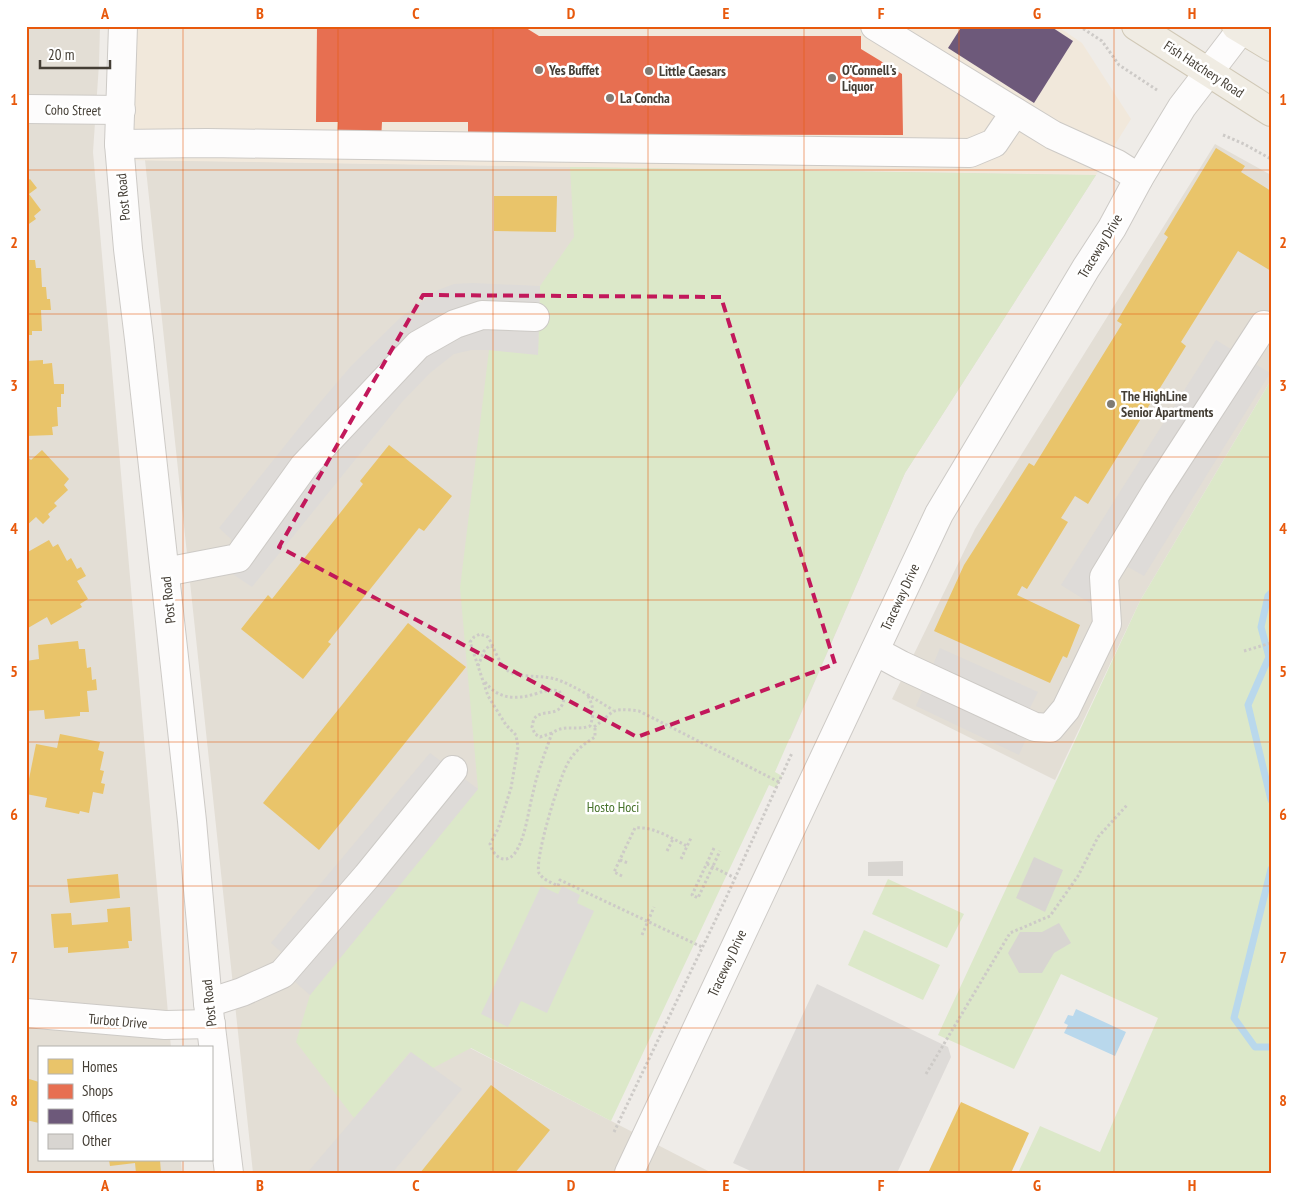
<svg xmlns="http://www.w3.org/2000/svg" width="1297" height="1199" font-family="'PT Sans Narrow',sans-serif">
<rect width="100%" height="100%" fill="#efece8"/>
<g fill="#e3ded5">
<polygon points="26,26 100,26 99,64 93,152 171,1048 39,1048 39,1160 181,1160 182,1173 26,1173"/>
<polygon points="1215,144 1271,175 1271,380 1140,601 1055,780 892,699 975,529"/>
<polygon points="145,160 1096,175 905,473 790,739 478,789 439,1032 712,1173 253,1173"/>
</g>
<polygon fill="#f1e8db" points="123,26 1057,26 1082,43 1131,119 1096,175 120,160"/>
<g fill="#dce8c9">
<polygon points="570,167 1096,175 905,473 775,772 782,776 776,788 769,785 611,1121 471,1048 433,1068 410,1052 354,1118 296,1042 310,995 478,789 460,588 489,350 538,354 540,286 574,237"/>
<polygon points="1271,380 1271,1173 1018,1173 1040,1126 1100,1152 1158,1018 1061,974 1014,1069 938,1035 1140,601"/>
<polygon points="888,879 964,914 947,948 872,914"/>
<polygon points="864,930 940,965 923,1000 848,965"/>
</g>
<g fill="#dedbd8">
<polygon points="472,283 540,286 538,355 489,350 471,350 454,354 430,373 402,402 252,587 231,573 231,539 219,528 311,413 352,365 401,317 438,290 454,284"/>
<polygon points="1216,340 1270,373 1144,576 1128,567 1090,603 1061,585"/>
<polygon points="940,648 1038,692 1029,710 1027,737 1019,755 916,706"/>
<polygon points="430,753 478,789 310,995 278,967 287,957 271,943"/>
<polygon points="541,886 558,894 562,886 580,895 577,903 594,911 547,1013 521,1001 508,1027 481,1014"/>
<polygon points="817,984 948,1047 951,1057 897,1173 755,1173 733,1163"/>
<polygon points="411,1052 462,1089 392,1173 307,1173"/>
</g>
<polygon fill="#b9d8ec" points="1076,1009 1126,1032 1115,1056 1064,1033 1068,1025 1064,1023 1068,1015 1073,1016"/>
<g fill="#e9c46a">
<polygon points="1216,148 1245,166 1241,172 1271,191 1271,271 1238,251 1181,342 1186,346 1088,504 1075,496 1061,518 1068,522 1027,589 1022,586 1017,595 1080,625 1067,658 1063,656 1050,683 934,631 964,565 1029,463 1034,466 1122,324 1117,321 1168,237 1164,234"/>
<polygon points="30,179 37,188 29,194 41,210 34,216 36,219 26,226 26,180 27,181"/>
<polygon points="494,196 557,196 556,232 494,231"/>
<polygon points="26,260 35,260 36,268 41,268 42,287 46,287 47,299 50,299 51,310 41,310 42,331 32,331 32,335 26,335"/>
<polygon points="43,360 43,364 52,363 54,384 64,384 64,394 61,394 61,407 57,407 58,426 52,427 53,435 26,436 26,361"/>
<polygon points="389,445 452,496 424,531 419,528 328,642 331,644 303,679 241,629 268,595 272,599 363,484 360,481"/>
<polygon points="42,450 69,479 64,485 68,490 54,503 57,506 48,514 50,517 43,524 36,517 26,526 26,455 31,460"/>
<polygon points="49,540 53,547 58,544 67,561 71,558 77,569 81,567 86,576 77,581 88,599 80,604 82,607 51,625 47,617 28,628 26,625 26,553"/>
<polygon points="408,623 466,667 319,850 263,803"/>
<polygon points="78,641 79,649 85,649 87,668 91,667 92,680 96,679 97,690 87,691 89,712 80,712 80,716 45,719 44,710 26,711 26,661 39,659 38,645"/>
<polygon points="60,734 100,742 98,750 104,752 100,770 104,771 101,783 105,784 103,794 93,792 89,813 80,811 79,814 45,807 47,798 26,794 36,744 57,748"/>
<polygon points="118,874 120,898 70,903 67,879"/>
<polygon points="130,907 132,941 128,941 129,948 68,953 68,947 54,948 51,914 71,913 72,925 108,922 107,909"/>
<polygon points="26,1078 39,1082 39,1123 26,1120"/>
<polygon points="491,1085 550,1130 515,1173 420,1173"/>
<polygon points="961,1102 1029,1133 1011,1173 928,1173"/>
<polygon points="109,1160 160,1160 161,1173 136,1173 135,1163 110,1166"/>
</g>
<polygon fill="#e76f51" points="317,26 523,26 539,36 861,36 861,49 902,74 903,135 468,134 468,122 382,122 381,141 337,141 338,122 316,122"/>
<polygon fill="#6d597a" points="962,26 1050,26 1073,41 1034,103 948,48"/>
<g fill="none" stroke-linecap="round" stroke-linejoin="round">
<g stroke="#b9d8ec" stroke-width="7">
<polyline points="1271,593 1268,596 1261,627 1269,657 1248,705 1271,800"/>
<polyline points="1271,869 1234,1018 1255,1047 1271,1047"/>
</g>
</g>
<g fill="#d8d5d1">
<polygon points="1034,857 1063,870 1045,912 1016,898"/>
<polygon points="903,861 903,876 868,876 868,862"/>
<polygon points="1059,923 1071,943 1054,953 1042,973 1019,973 1008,953 1020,932 1042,932"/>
</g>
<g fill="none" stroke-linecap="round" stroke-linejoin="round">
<g stroke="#cdcac6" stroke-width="30">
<g id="minor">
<polyline points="123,26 119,144 128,249 139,339 192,821 208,1003 229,1173"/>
<polyline points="875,26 1053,135 1117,164 1139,178"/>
<polyline points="26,109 121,110"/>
<polyline points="119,144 207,143 970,153 994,143 1015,112"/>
<polyline points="165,572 238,558 304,466 418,345 455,324 482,315 535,317"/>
<polyline points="875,651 901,665 1035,727 1050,728 1066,709 1107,624 1104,577 1157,490 1264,325"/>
<polyline points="208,1003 242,992 282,974 367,876 453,770"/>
<polyline points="26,1013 165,1025 211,1024"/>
<polyline points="629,1173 939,514 1086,268 1112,228 1139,178 1182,107 1244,26"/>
</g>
</g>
<g stroke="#d0c8b6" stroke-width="30">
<g id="major">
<polyline points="1136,26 1271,112"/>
<polyline points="1236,26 1271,47"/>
</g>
</g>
<g stroke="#cdcac7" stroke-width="3" stroke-dasharray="2.5 2.5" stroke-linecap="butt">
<polyline points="1079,26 1102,41 1119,65 1157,90"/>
<polyline points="1223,135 1244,144 1271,159"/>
<polyline points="1244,651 1271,643"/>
<polyline points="478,666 484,651 489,646 494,647"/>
<path d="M485,682C498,699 515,700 535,694C544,691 550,689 559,691L564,698C561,720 542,707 534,719C533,721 533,724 532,727L535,734L540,737L552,733"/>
<path d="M588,696C594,707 594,715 590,726C577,731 564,724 552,733C545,753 537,773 533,793C528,811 526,837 515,853C505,866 493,856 490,844L498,829L511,788L518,747L516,735L506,725L488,696L470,642L474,637L480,634L488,637C494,647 498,662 507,670C515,678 542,675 555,679C572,684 598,701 613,710"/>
<path d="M594,727C615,712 608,707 639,711L779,782"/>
<path d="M595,728V737C585,743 575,751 569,761C560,775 534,859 539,873C543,880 551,882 558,886L560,880L702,947"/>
<polyline points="714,848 692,895 698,898 720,851"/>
<polyline points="667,851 673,839"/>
<polyline points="681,859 691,838"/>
<polyline points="620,860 628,863"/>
<polyline points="707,864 735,878"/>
<path d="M622,876L614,872L635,828C653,826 671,838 687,846"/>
<polyline points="642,935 654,907"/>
<polyline points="926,1074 1010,933 1050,916 1078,876 1098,837 1128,804"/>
<polyline points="614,1132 726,898 792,753"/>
</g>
<use href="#minor" stroke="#fdfcfc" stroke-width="28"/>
<use href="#major" stroke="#f0ece3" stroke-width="28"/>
</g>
<path fill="none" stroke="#c2185b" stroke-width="4" stroke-dasharray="10 6" stroke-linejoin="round" d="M423,295L721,297L835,664L637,737L279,547Z"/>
<path fill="none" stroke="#e8590c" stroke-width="1" stroke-opacity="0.55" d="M183,26V1048M338,26V1173M493,26V1173M648,26V1173M804,26V1173M959,26V1173M1114,26V1173M26,170H1271M26,314H1271M26,457H1271M26,600H1271M26,742H1271M26,886H1271M26,1028H1271M183,1160V1173"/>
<g fill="#807b74" stroke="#fff" stroke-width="2">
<circle cx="539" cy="70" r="5"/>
<circle cx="649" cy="71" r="5"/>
<circle cx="832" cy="78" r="5"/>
<circle cx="610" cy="98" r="5"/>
<circle cx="1111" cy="404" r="5"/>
</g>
<g text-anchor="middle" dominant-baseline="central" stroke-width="5" stroke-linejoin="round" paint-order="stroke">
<g font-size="14" fill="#443e35" stroke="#fff">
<text transform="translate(1204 69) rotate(33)">Fish Hatchery Road</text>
<text transform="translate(73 110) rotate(1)">Coho Street</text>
<text transform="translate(123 197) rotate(-95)">Post Road</text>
<text transform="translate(1100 246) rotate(-59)">Traceway Drive</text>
<text transform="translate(900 597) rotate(-65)">Traceway Drive</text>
<text transform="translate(168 600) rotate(-96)">Post Road</text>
<text transform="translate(727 963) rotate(-65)">Traceway Drive</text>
<text transform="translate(209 1003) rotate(-96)">Post Road</text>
<text transform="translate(118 1021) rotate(5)">Turbot Drive</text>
</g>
<g font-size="14" font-weight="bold" fill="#443e35" stroke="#fff" text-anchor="start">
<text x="549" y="70">Yes Buffet</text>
<text x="842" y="70">O'Connell's<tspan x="842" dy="16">Liquor</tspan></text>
<text x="659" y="71">Little Caesars</text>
<text x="620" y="98">La Concha</text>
<text x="1121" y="396">The HighLine<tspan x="1121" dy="16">Senior Apartments</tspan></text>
</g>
<g font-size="14" fill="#47732b" stroke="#fff">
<text x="613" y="807">Hosto Hoci</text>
</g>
</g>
<rect width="1297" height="1199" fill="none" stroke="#ffffff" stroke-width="55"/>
<rect x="38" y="1046" width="175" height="115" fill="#ffffff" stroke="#b4b2ae"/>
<rect x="48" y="1059" width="25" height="15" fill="#e9c46a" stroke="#b4b2ae"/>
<text x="82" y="1072" font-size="15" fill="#443e35">Homes</text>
<rect x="48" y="1084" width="25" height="15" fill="#e76f51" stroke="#b4b2ae"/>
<text x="82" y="1096" font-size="15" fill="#443e35">Shops</text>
<rect x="48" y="1109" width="25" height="15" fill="#6d597a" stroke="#b4b2ae"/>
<text x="82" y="1122" font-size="15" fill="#443e35">Offices</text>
<rect x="48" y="1134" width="25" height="15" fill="#d8d5d1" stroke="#b4b2ae"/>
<text x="82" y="1146" font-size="15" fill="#443e35">Other</text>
<path d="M40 60v8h70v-8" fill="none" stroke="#443e35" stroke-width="2.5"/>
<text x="48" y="60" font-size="15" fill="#443e35" stroke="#ffffff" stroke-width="4" paint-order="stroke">20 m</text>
<rect x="28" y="28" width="1242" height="1144" fill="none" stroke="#e8590c" stroke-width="2"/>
<g font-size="16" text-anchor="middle" font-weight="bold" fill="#e8590c">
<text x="105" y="19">A</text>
<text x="260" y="19">B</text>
<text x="416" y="19">C</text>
<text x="571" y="19">D</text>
<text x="726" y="19">E</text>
<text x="881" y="19">F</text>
<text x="1037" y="19">G</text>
<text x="1192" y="19">H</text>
<text x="14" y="105">1</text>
<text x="1283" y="105">1</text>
<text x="14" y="248">2</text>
<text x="1283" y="248">2</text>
<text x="14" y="391">3</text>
<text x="1283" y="391">3</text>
<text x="14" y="534">4</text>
<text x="1283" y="534">4</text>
<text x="14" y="677">5</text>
<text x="1283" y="677">5</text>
<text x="14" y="820">6</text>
<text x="1283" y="820">6</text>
<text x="14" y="963">7</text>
<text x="1283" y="963">7</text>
<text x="14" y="1106">8</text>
<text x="1283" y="1106">8</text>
<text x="105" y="1191">A</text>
<text x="260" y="1191">B</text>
<text x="416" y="1191">C</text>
<text x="571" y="1191">D</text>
<text x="726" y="1191">E</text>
<text x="881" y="1191">F</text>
<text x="1037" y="1191">G</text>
<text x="1192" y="1191">H</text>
</g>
</svg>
